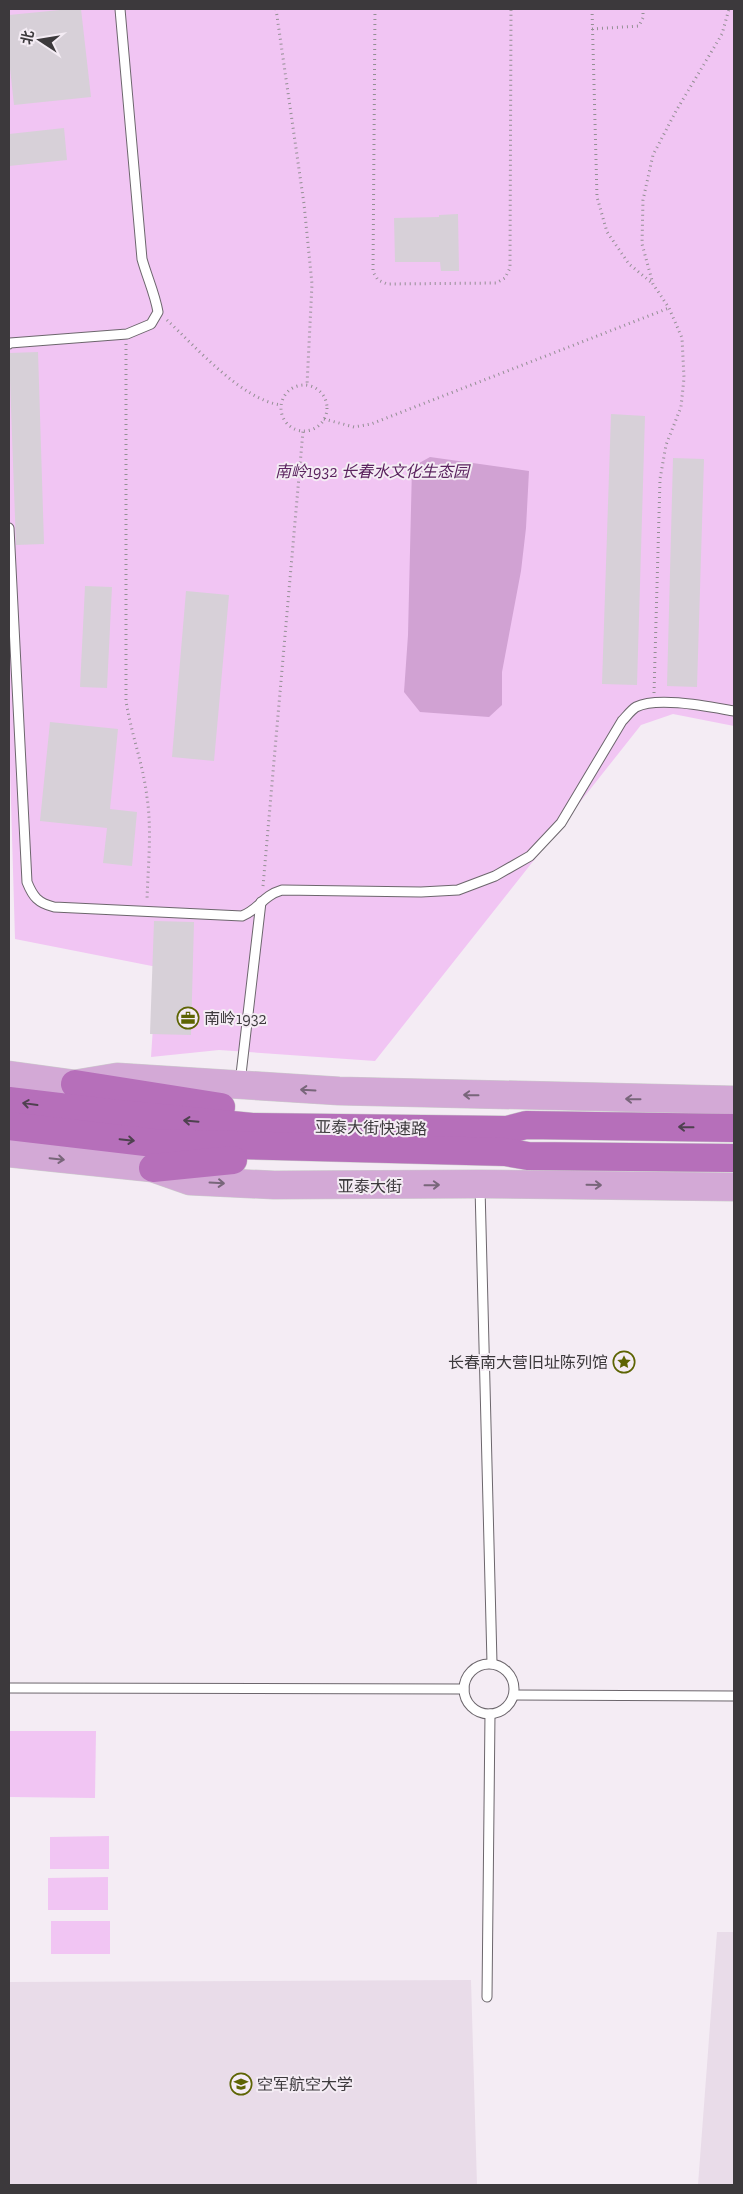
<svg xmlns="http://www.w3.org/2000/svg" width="743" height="2194" font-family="'Zilla Slab','Noto Sans SC',serif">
<rect width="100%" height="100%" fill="#f4ecf4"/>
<g fill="#e9dce9">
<polygon points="717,1932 734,1932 734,2185 698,2185"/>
<polygon points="471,1980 477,2185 9,2185 9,1982"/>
</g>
<g fill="#f1c5f3">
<polygon points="9,9 734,9 734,726 673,714 641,725 375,1061 219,1050 151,1057 157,967 15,939 9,733"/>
<polygon points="9,1731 96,1731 95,1798 9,1797"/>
<polygon points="109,1836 109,1869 50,1869 50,1837"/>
<polygon points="108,1877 108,1910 48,1910 48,1878"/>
<rect x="51" y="1921" width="59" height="33"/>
</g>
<polygon fill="#d1a2d3" points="430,457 529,471 526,528 521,571 502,672 502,705 489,717 420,712 404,692 408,635 412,467"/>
<g fill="#d7d0d8">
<polygon points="70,9 81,9 91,97 14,105 9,59 9,15"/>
<polygon points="64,128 67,160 9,166 9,134"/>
<polygon points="458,214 459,271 441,271 440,262 395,262 394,218 439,217 439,215"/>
<polygon points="38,352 44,544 16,545 9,353"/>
<polygon points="611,414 645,416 637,685 602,684"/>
<polygon points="673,458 704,459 697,687 667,686"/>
<polygon points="85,586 112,587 107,688 80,687"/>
<polygon points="186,591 229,595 214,761 172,757"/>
<polygon points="50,722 118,729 110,809 137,812 132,866 103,863 107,828 40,821"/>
<polygon points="154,921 194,922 191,1035 150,1034"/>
</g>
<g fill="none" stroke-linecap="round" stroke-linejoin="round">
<g stroke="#6c666c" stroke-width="11">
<g id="lane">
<path d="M9,344L10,343L127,334L151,324L158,312C155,294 147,277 142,259L120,9"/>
<path d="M9,528L27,882C33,897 38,903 54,907L242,916C260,909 262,896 282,890L421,892L458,890L495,876L530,856L561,823L622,721C626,717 631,710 636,707C658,696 710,707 734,711"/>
<polyline points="240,1083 261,902"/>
<polyline points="480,1187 492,1663"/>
<circle cx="489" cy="1689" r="25"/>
<polyline points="9,1688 464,1689"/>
<polyline points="514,1695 734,1696"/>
<polyline points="487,1997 490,1714"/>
</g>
</g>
<g stroke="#ccc" stroke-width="29">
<g id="primary">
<polyline points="9,1075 75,1084 117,1077 339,1091 734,1100"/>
<polyline points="9,1153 153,1168 190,1181 274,1185 480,1184 734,1187"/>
</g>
</g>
<g stroke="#ccc" stroke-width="29">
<g id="highway">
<polyline points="75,1084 221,1107"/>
<polyline points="9,1101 110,1113 252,1127 507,1130 526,1125 734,1128"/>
<polyline points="9,1126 154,1143 505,1152 528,1156 734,1158"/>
<polyline points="153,1168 233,1160"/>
</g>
</g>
<g stroke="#948f94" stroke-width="3" stroke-dasharray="1 4" stroke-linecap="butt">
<polyline points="276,9 304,204 312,284 307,385"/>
<polyline points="375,9 373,272 378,280 387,284 496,283 505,278 510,268 511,9"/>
<polyline points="592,9 597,197 607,232 629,264 652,283"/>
<polyline points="592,29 639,26 643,18 643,9"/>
<path d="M167,320C196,347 242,400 281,405"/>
<path d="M126,344V701C131,733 143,764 147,797C152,831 148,866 147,900"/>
<circle cx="304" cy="408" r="23"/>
<polyline points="324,419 354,427 371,424 669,308"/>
<polyline points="654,693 660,479 666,445 681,407 684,378 682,338 669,308 653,284 642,244 643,200 653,155 676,111 722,34 729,9"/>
<polyline points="263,886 303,431"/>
</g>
<use href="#lane" stroke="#fff" stroke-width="9"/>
<use href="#primary" stroke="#d3a9d6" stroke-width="28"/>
<use href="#highway" stroke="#b66fba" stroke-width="28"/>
</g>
<defs><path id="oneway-shaft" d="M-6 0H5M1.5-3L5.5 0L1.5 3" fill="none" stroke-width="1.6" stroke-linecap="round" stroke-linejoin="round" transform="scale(1.25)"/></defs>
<g stroke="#78667a">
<use href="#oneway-shaft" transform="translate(308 1090) rotate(-177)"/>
<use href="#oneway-shaft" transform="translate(471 1095) rotate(-179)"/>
<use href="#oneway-shaft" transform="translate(633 1099) rotate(-179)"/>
<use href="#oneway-shaft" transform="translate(57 1159) rotate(6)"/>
<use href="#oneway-shaft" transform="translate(217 1183) rotate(3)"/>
<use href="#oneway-shaft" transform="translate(432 1185) rotate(-1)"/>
<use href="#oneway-shaft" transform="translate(594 1185) rotate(1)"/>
</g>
<g stroke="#4e414f">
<use href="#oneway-shaft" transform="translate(30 1104) rotate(-172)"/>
<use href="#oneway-shaft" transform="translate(191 1121) rotate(-175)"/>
<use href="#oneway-shaft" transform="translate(686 1127) rotate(-179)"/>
<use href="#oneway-shaft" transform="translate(127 1140) rotate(6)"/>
</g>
<defs>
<g id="office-ring" transform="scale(1.125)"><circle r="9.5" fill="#f4ecf4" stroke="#5d6403" stroke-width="1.5"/><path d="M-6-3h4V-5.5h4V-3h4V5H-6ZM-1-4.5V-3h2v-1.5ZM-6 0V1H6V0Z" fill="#5d6403"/></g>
<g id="sight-ring" transform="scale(1.125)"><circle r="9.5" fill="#f4ecf4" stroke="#5d6403" stroke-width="1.5"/><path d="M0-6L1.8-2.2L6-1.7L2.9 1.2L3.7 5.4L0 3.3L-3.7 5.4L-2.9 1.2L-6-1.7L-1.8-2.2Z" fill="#5d6403"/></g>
<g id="university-ring" transform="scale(1.125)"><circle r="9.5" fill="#f4ecf4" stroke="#5d6403" stroke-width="1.5"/><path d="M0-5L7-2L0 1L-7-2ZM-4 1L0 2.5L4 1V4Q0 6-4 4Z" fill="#5d6403"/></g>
</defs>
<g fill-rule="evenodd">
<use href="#office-ring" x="188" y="1018"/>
<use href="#sight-ring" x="624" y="1362"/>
<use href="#university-ring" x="241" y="2084"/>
</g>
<g text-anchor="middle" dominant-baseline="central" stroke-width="4" stroke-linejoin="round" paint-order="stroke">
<g font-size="16" font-style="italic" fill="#5b235f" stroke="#f4ecf4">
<text x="372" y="471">南岭1932 长春水文化生态园</text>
</g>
<g font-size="16" fill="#3c393c" stroke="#f4ecf4" text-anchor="start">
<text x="204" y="1018">南岭1932</text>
<text x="608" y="1362" text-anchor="end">长春南大营旧址陈列馆</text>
<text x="257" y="2084">空军航空大学</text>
</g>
<g font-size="16" fill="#3c393c" stroke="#f4ecf4">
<text transform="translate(371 1128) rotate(1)">亚泰大街快速路</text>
<text x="370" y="1186">亚泰大街</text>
</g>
</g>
<rect width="743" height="2194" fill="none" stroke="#3c393c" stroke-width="20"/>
<g transform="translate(40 40) rotate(282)" stroke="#f4ecf4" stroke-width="4" paint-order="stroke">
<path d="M0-4L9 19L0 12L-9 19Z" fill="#3c393c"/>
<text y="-8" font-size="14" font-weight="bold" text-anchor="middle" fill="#3c393c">北</text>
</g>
</svg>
